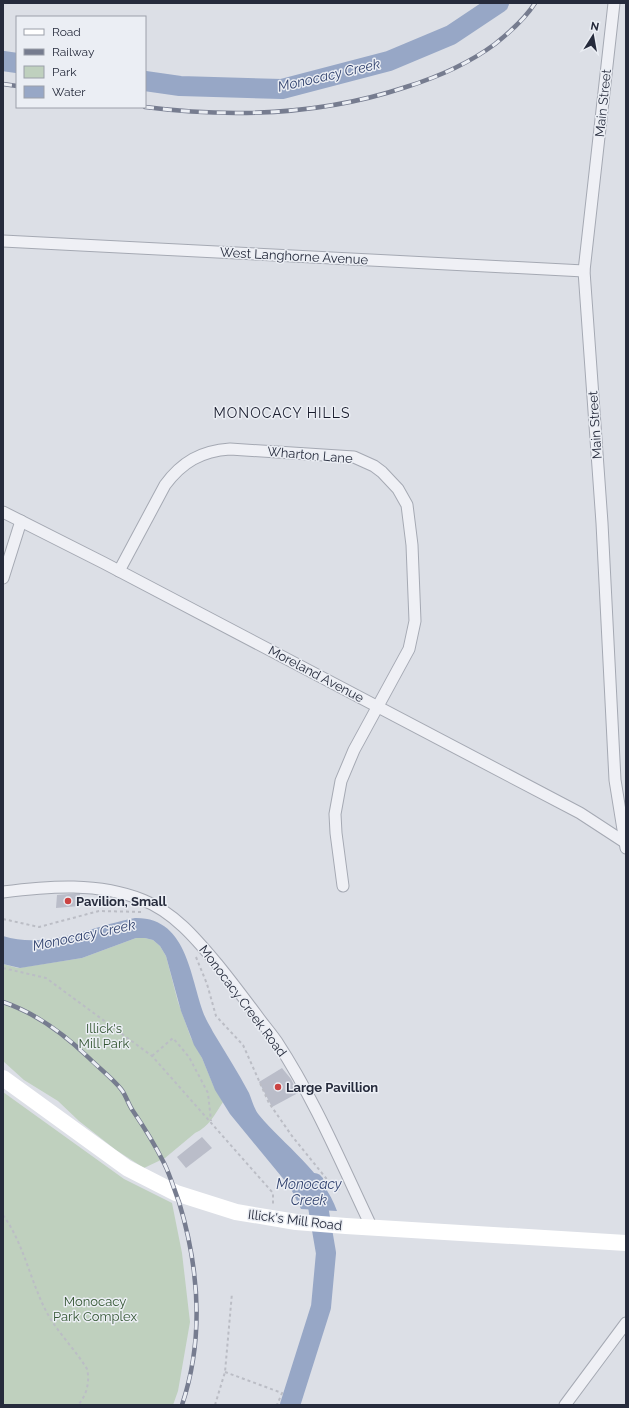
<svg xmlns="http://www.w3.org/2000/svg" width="629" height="1408" font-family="Raleway,sans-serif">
<rect width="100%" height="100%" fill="#dcdfe6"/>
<g fill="#bfd0be">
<path d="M136,938H145L153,940L160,946L166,956L178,1002L191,1038L202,1058L214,1087L223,1102C215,1114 209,1127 195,1133L165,1158L144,1168L116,1150L79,1121L58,1101L24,1080L3,1061V964L18,968L82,958Z"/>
<polygon points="3,1092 124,1179 172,1203 182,1253 190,1322 178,1391 173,1405 3,1405"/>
</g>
<path fill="#97a7c6" d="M135,918C190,917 190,983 206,1019C208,1023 211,1028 213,1032C225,1052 238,1072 249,1093C252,1100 254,1109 259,1115C283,1144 325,1174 337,1211L301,1209L290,1187L230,1114L215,1090L202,1058L194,1045L181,1011L166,956L160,946L153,940L145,938H136L82,958L20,968L3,964V936C47,950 92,926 135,918Z"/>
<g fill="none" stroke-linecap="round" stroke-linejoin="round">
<g stroke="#97a7c6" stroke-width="20">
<polyline points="3,61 17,63"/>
<polyline points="145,81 180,86 282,89 389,61 451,35 499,3"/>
<polyline points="290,1405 321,1307 326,1253 314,1183"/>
</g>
</g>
<g fill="#babdc9">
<polygon points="80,893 79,906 56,908 57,895"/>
<polygon points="282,1068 291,1079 298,1093 272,1107 259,1082"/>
<polygon points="202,1137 212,1148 186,1168 177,1157"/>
</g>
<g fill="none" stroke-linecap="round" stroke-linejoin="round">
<g stroke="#a5a9b3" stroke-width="13">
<g id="street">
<polyline points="614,3 584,271 602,523 615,780 626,848"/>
<polyline points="3,241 584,271"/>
<polyline points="3,512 104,563 580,813 626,843"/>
<path d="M119,571L165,485C182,462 201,451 230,449L354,457L374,466L382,472L398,489L407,505L412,545L415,621L409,649L354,750L341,781L335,814L336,833L343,886"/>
<polyline points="3,578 21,521"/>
<path d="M3,892C50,886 98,882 143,900C174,912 197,940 218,965C231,981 243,997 255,1013C262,1023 270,1032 277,1042C315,1100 342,1165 372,1228"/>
<polyline points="565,1405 626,1323"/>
</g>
</g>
<g stroke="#bbbdc5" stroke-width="2" stroke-dasharray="3 3" stroke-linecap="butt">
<polyline points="3,919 39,927 99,911 143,912"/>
<polyline points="196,957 207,984 216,1016 243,1045 269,1103 292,1136 334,1188 337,1190 342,1188"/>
<polyline points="3,968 46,978 152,1056 273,1193 273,1205"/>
<polyline points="152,1056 173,1038 189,1057 208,1093 211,1121"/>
<path d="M3,1215C24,1244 30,1280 46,1311C57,1332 75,1349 87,1369C90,1381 87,1395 78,1405"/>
<polyline points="225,1372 282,1393 277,1405"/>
<polyline points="215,1405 225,1372 232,1293"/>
</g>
<use href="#street" stroke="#eff0f5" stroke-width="11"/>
<polyline stroke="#fff" stroke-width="16" points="3,1078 127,1168 176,1193 236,1212 296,1222 346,1226 626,1243"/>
<g stroke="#767c8f" stroke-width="4.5">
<g id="rail">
<polyline points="3,84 17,86"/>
<path d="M145,107C232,118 322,115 406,87C438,77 468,64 495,44C510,32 525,19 535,3"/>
<path d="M3,1002C36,1013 64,1034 89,1058C99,1068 112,1078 121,1089C126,1095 128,1104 133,1111C144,1127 155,1145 164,1163C170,1175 174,1189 179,1202C199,1268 204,1339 182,1405"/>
</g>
</g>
<use href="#rail" stroke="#ebeef4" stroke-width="3" stroke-dasharray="9" stroke-linecap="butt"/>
</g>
<g fill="#cb4342" stroke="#ebeef4" stroke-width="1.5">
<circle cx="68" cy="901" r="4"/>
<circle cx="278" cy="1087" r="4"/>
</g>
<g text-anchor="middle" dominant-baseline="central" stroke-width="3" stroke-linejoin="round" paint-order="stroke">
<g font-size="13" fill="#262b3c" stroke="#ebeef4">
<text transform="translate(603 103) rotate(-84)">Main Street</text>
<text transform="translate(294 256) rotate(3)">West Langhorne Avenue</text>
<text transform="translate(595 425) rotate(-94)">Main Street</text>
<text transform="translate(310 455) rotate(5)">Wharton Lane</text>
<text transform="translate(316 674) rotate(28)">Moreland Avenue</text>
<text transform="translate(243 1001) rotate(53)">Monocacy Creek Road</text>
<text transform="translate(295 1220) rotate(7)">Illick's Mill Road</text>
</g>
<g font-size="13" font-weight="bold" fill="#262b3c" stroke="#ebeef4" text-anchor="start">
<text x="76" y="901">Pavilion, Small</text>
<text x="286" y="1087">Large Pavillion</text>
</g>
<g font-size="13" fill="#355734" stroke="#ebeef4">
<text x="104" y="1028">Illick's<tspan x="104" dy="15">Mill Park</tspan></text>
<text x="95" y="1301">Monocacy<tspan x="95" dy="15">Park Complex</tspan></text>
</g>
<g font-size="14" font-style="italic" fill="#32436f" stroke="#ebeef4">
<text transform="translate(329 75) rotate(-13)">Monocacy Creek</text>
<text transform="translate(84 935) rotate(-12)">Monocacy Creek</text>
<text x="309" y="1184">Monocacy<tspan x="309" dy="16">Creek</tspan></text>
</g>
<g font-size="14" letter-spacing="1" fill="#191c2d" stroke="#ebeef4">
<text x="282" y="413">MONOCACY HILLS</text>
</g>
</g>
<rect width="629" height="1408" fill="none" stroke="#262b3c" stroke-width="8"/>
<rect x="16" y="16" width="130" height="92" fill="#ebeef4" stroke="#9ca0aa"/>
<rect x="24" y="29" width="20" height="6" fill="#ffffff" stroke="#9ca0aa"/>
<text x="52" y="36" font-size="12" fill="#262b3c">Road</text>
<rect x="24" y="49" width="20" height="6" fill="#767c8f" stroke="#9ca0aa"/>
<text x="52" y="56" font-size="12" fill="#262b3c">Railway</text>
<rect x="24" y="66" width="20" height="12" fill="#bfd0be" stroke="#9ca0aa"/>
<text x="52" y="76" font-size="12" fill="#262b3c">Park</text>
<rect x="24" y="86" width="20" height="12" fill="#97a7c6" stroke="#9ca0aa"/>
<text x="52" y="96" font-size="12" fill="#262b3c">Water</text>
<g transform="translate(593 36) rotate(11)" stroke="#ebeef4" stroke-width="3" paint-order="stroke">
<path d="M0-3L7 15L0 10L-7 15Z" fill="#262b3c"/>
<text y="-6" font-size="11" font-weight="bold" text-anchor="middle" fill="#262b3c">N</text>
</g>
</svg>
